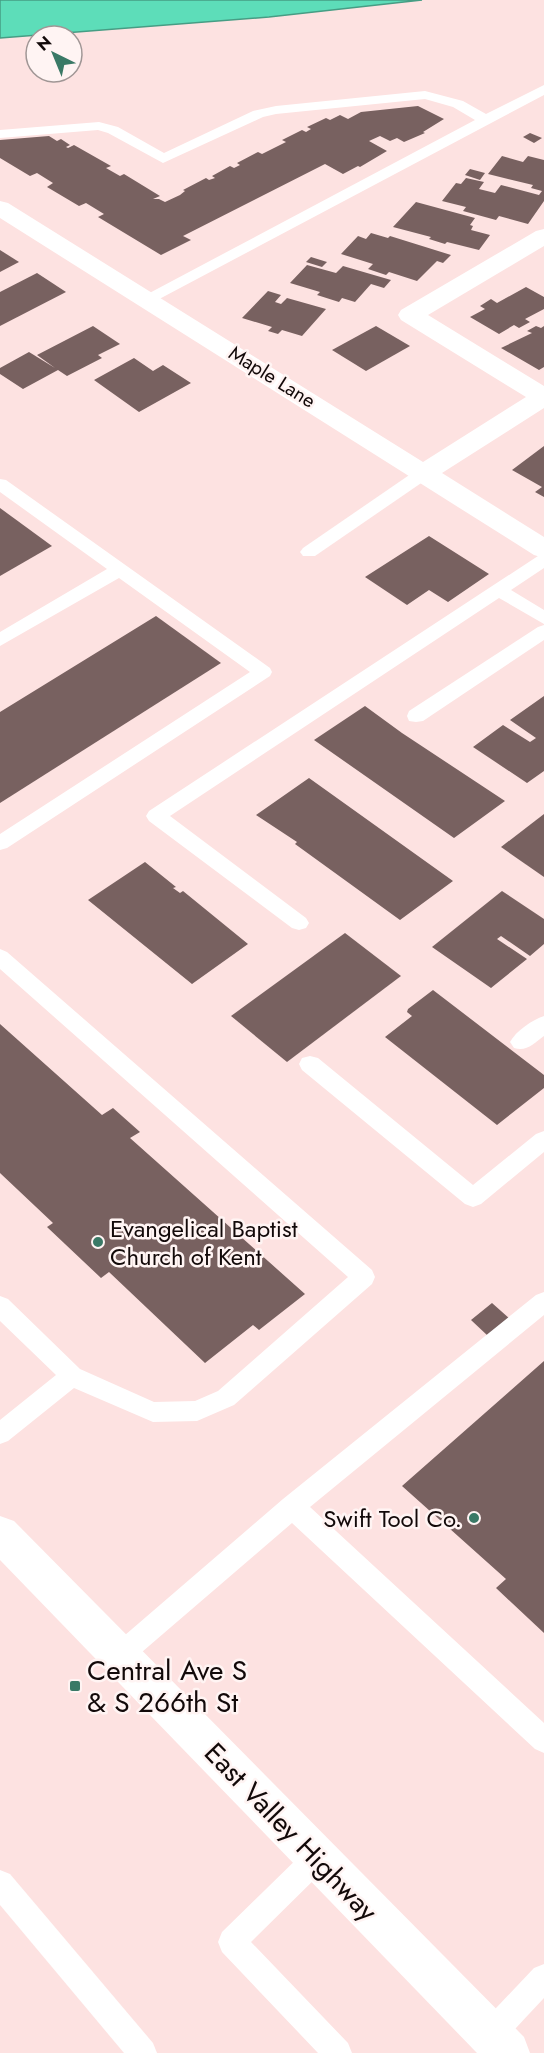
<svg xmlns="http://www.w3.org/2000/svg" width="544" height="2053" font-family="Jost,sans-serif">
<rect width="100%" height="100%" fill="#fde2e1"/>
<polygon fill="#5dddb9" stroke="#469d84" stroke-width="1.5" points="0,0 422,0 269,17 0,38"/>
<g fill="#786160">
<polygon points="418,106 444,119 423,132 425,133 404,142 397,138 390,141 380,136 369,141 387,151 360,167 358,166 343,174 325,164 183,236 191,240 161,255 98,217 104,214 86,203 79,206 47,187 53,183 37,173 30,176 0,158 0,140 49,136 57,141 61,139 70,145 66,147 68,148 74,145 111,166 106,168 120,176 124,174 160,196 153,199 159,199 165,202 180,195 185,191 183,190 206,178 209,180 215,178 212,176 230,166 234,168 240,165 237,163 258,152 262,154 286,142 282,140 302,130 306,132 311,129 307,127 326,118 330,120 340,115 348,119 361,112"/>
<polygon points="530,133 542,138 534,143 523,137"/>
<polygon points="502,156 523,162 528,156 544,160 544,201 528,224 499,216 496,220 463,211 466,207 442,201 456,183 461,184 466,178 484,182 479,189 495,193 501,185 539,195 542,191 531,188 533,185 488,174"/>
<polygon points="470,169 485,173 480,180 465,175"/>
<polygon points="416,202 475,218 470,225 473,226 471,230 490,235 479,250 447,242 445,244 429,239 431,237 393,227"/>
<polygon points="371,233 388,238 390,236 451,255 443,263 437,261 417,281 389,272 386,275 368,269 373,264 341,254 358,236 366,239"/>
<polygon points="0,250 19,262 0,272"/>
<polygon points="311,257 327,262 322,267 306,262"/>
<polygon points="307,265 336,273 343,266 391,280 384,288 371,284 355,302 342,298 339,302 317,295 320,292 290,283"/>
<polygon points="37,273 66,292 0,326 0,292"/>
<polygon points="526,287 544,297 544,309 525,319 530,322 519,328 514,325 499,334 470,317 485,309 480,306 491,299 497,303"/>
<polygon points="268,291 281,295 275,302 281,304 287,298 326,309 302,336 282,330 278,334 268,331 272,327 242,318"/>
<polygon points="93,326 120,344 98,355 102,358 67,376 58,370 23,389 0,374 0,368 29,352 55,368 37,355"/>
<polygon points="376,326 410,346 366,371 332,350"/>
<polygon points="536,326 541,328 544,326 544,367 539,370 501,348 532,333 527,331"/>
<polygon points="134,358 153,371 163,365 191,383 139,412 94,380"/>
<polygon points="544,446 544,497 535,492 542,487 512,470"/>
<polygon points="0,508 52,546 0,576"/>
<polygon points="429,536 489,574 448,602 429,590 407,605 365,577"/>
<polygon points="156,616 221,663 0,803 0,712"/>
<polygon points="544,696 544,771 527,783 473,747 503,725 530,742 536,738 510,720"/>
<polygon points="365,706 402,733 505,801 454,838 314,740"/>
<polygon points="309,778 453,881 400,920 295,844 297,842 256,815"/>
<polygon points="544,814 544,877 501,847"/>
<polygon points="145,862 176,887 173,888 180,893 183,891 248,944 192,984 88,900"/>
<polygon points="502,891 544,919 544,944 530,956 501,936 497,939 527,959 491,988 432,947"/>
<polygon points="345,933 401,976 287,1062 231,1016"/>
<polygon points="433,990 544,1075 544,1088 497,1125 385,1037 412,1016 407,1012 408,1009"/>
<polygon points="0,1024 102,1115 113,1108 140,1132 130,1138 305,1294 259,1330 253,1325 205,1363 109,1272 101,1278 47,1227 53,1223 0,1173"/>
<polygon points="492,1303 510,1319 488,1336 471,1320"/>
<polygon points="544,1361 544,1633 496,1588 506,1579 402,1486"/>
</g>
<g fill="none" stroke-linecap="round" stroke-linejoin="round">
<g fill="#fff" fill-rule="evenodd">
<polygon points="544,85 544,95 148,305 142,303 140,300 142,297 475,120 453,107 425,99 276,114 263,117 163,163 108,133 98,130 0,138 0,130 99,122 118,127 164,153 253,111 276,106 425,91 463,101 486,114"/>
<polygon points="424,468 430,469 432,473 430,477 315,556 303,556 300,552 303,548 418,469"/>
<polygon points="0,479 6,480 270,668 272,672 270,676 7,848 0,850 0,834 250,672 119,578 0,646 0,632 107,569 0,492"/>
<polygon points="544,554 544,568 511,590 544,610 544,624 499,598 170,816 306,918 309,923 306,928 299,930 292,928 149,821 146,816 149,811 538,556"/>
<polygon points="544,625 544,640 423,721 416,722 409,721 407,716 409,711 538,627"/>
<polygon points="0,949 7,952 372,1270 375,1277 372,1284 234,1405 197,1421 153,1422 74,1388 8,1441 0,1444 0,1420 56,1375 0,1321 0,1296 8,1299 80,1369 154,1402 195,1401 218,1391 348,1277 0,969"/>
<path d="M544,1016V1036C534,1043 527,1052 514,1048L510,1042C516,1031 532,1020 544,1016Z"/>
<polygon points="310,1056 318,1058 473,1185 536,1134 544,1131 544,1152 481,1204 473,1207 465,1204 302,1070 299,1064 302,1058"/>
<polygon points="544,1292 544,1315 310,1507 544,1723 544,1753 535,1749 292,1523 128,1664 119,1668 110,1664 106,1656 110,1648 283,1499 536,1295"/>
<polygon points="317,1845 327,1849 331,1858 327,1867 251,1942 348,2043 352,2053 318,2053 222,1952 218,1942 222,1932 307,1849"/>
<polygon points="0,1870 10,1874 153,2043 157,2053 124,2053 0,1905"/>
<polygon points="544,1964 544,1998 500,2045 490,2049 480,2045 476,2035 480,2025 534,1968"/>
</g>
<polygon fill="#fff" fill-rule="evenodd" points="0,201 8,203 423,462 526,397 401,320 398,315 401,310 536,231 544,229 544,246 428,315 544,386 544,408 442,473 544,537 544,558 534,555 0,218"/>
<polygon fill="#fff" fill-rule="evenodd" points="0,1516 14,1521 524,2037 530,2053 477,2053 0,1560"/>
</g>
<g fill="#3a7966" stroke="#fff4f3" stroke-width="2">
<circle cx="98" cy="1242" r="6"/>
<circle cx="474" cy="1518" r="6"/>
<rect x="69" y="1680" width="12" height="12" rx="3"/>
</g>
<g text-anchor="middle" dominant-baseline="central" stroke-width="5" stroke-linejoin="round" paint-order="stroke">
<g font-size="20" fill="#120909" stroke="#fff4f3">
<text transform="translate(272 377) rotate(32)">Maple Lane</text>
</g>
<g font-size="24" fill="#120909" stroke="#fff4f3" text-anchor="start">
<text x="110" y="1228">Evangelical Baptist<tspan x="110" dy="28">Church of Kent</tspan></text>
<text x="462" y="1518" text-anchor="end">Swift Tool Co.</text>
</g>
<g font-size="28" fill="#120909" stroke="#fff4f3" text-anchor="start">
<text x="87" y="1670">Central Ave S<tspan x="87" dy="32">&amp; S 266th St</tspan></text>
</g>
<g font-size="28" fill="#120909" stroke="#fff4f3">
<text transform="translate(291 1832) rotate(46)">East Valley Highway</text>
</g>
</g>
<g transform="translate(54 54) rotate(317)"><circle r="28" fill="#fff4f3" stroke="#a09695" stroke-width="1.5"/>
<path d="M0-4.5L10 22L0 15L-10 22Z" fill="#3a7966"/>
<text y="-9" font-size="16" font-weight="bold" text-anchor="middle" fill="#120909">N</text>
</g>
</svg>
